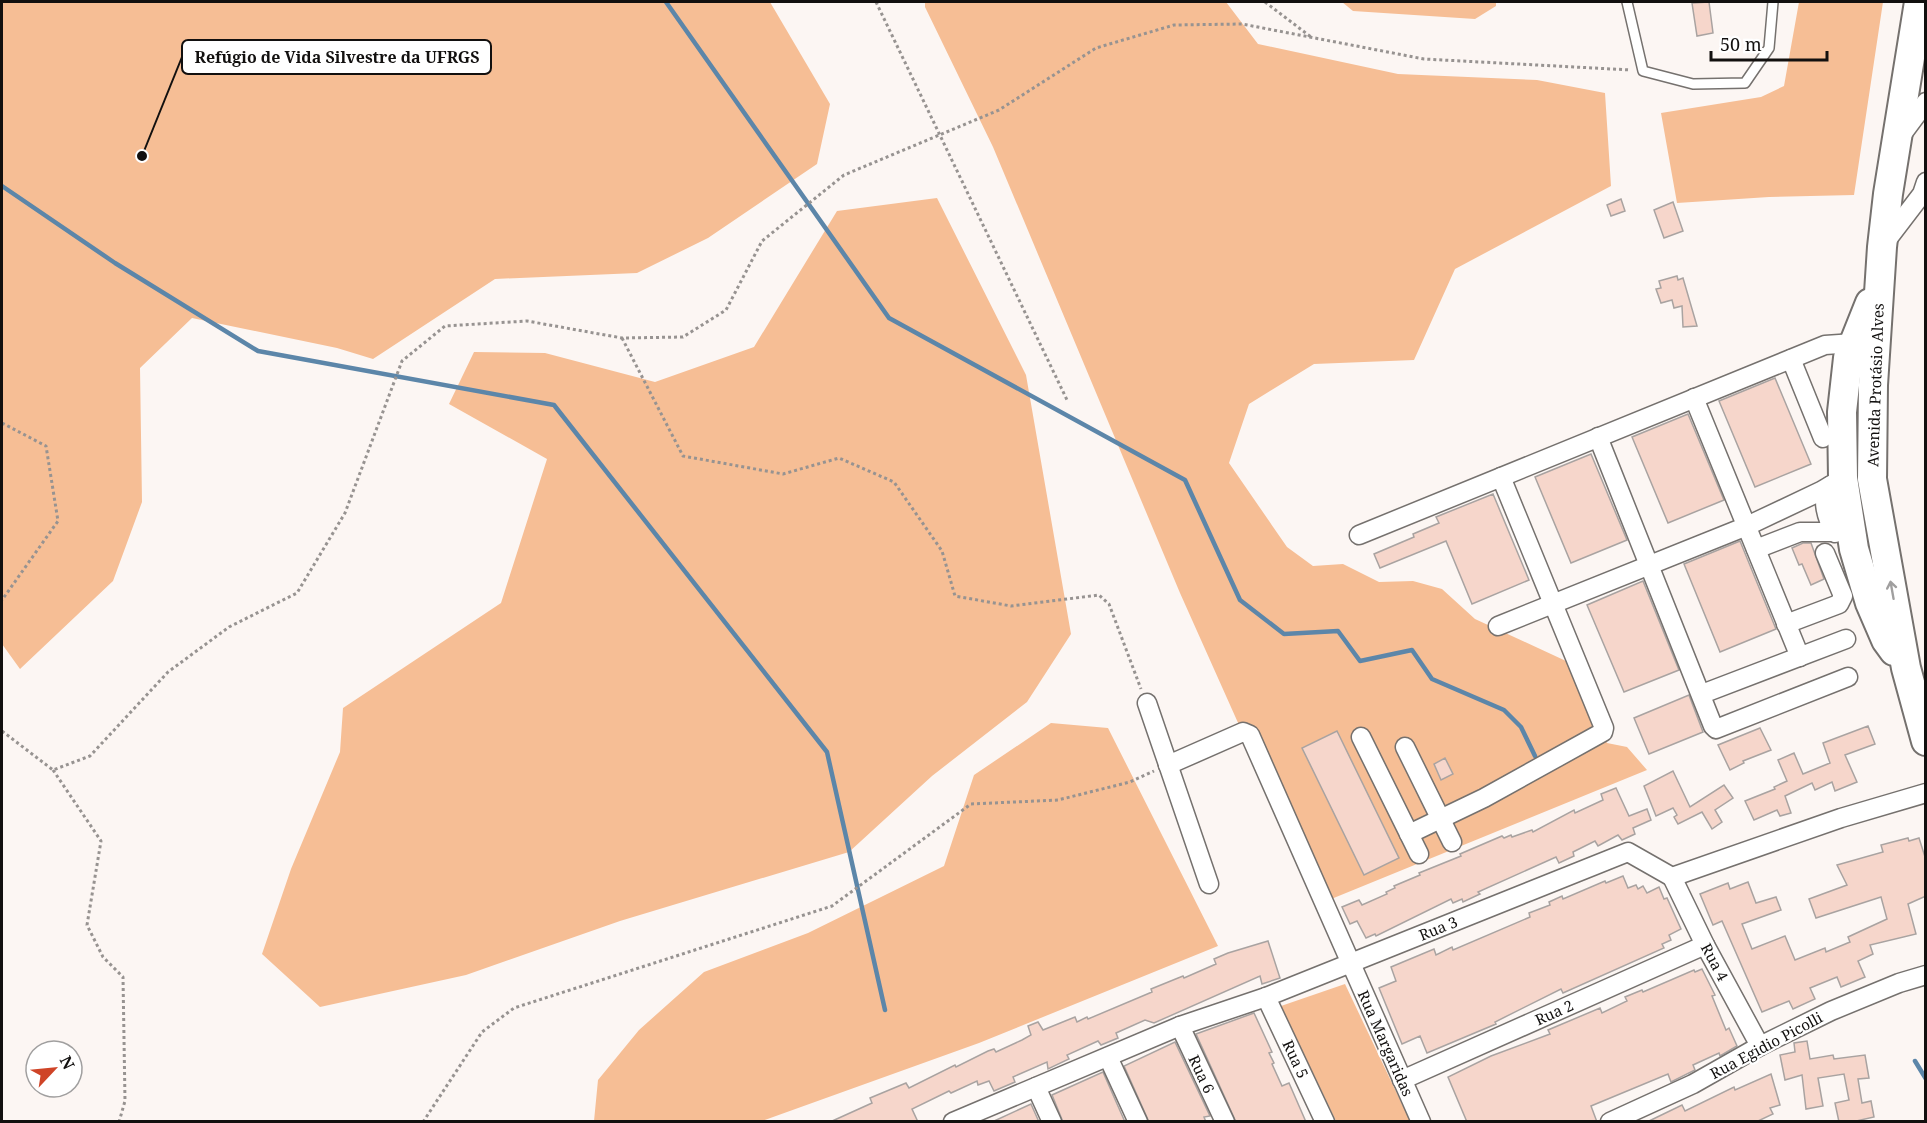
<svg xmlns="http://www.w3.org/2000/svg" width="1927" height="1123" font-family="'Noto Serif',serif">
<rect width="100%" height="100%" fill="#fcf6f3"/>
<g fill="#f6be95">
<polygon points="2,2 770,2 830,104 817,164 708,238 637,273 495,279 373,359 337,348 192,318 140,368 142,502 113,581 20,669 2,644"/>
<polygon points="925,2 1226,2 1258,44 1398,74 1537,80 1605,93 1611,186 1455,269 1414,360 1314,364 1249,404 1229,463 1287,547 1313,566 1343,564 1379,582 1413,581 1442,589 1475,619 1566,661 1607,743 1627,747 1647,770 1319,904 1180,593 993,147 925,7"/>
<polygon points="1342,2 1496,2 1496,6 1475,19 1353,11"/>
<polygon points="1799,2 1883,2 1854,195 1769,197 1677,203 1661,113 1761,97 1784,86"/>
<polygon points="937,198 1026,375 1071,634 1027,702 932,776 849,852 620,921 466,975 320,1007 262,954 291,869 340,752 343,708 501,603 547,459 449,404 474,352 545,353 655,382 754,347 837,211"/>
<polygon points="1051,723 1108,728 1218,946 979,1043 762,1121 594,1121 598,1080 639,1030 704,972 808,933 944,866 974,775"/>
<polygon points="1345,984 1410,1121 1336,1121 1281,1006"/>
</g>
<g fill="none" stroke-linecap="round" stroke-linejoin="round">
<g stroke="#5c86a9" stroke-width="4.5">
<polyline points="666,2 889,318 1185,480 1240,600 1284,634 1338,631 1360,661 1412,650 1432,679 1504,710 1521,727 1535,756"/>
<polyline points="2,186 115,263 258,351 554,405 827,752 885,1010"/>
<polyline points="1915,1061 1926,1079"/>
</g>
</g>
<g fill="#f6d6cb" stroke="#a9a3a1" stroke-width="1.5">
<polygon points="1709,2 1713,33 1697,36 1692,3"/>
<polygon points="1621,199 1625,211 1611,216 1607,205"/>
<polygon points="1673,202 1683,231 1664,238 1654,210"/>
<polygon points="1677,276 1678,280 1683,278 1697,326 1683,327 1682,306 1674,308 1672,300 1661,303 1656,289 1661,288 1659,281"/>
<polygon points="1775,378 1811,464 1755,487 1719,401"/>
<polygon points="1688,414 1724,500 1668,523 1632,437"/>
<polygon points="1591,454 1627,540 1571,563 1535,477"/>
<polygon points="1493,494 1529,580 1472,604 1446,541 1380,568 1374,554 1414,537 1413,534 1439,523 1436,517"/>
<polygon points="1740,541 1776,629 1720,652 1684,564"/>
<polygon points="1803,543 1811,543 1824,579 1811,585 1802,564 1799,565 1792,548"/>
<polygon points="1643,581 1679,670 1624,692 1587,605"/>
<polygon points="1689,695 1703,732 1649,754 1634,718"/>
<polygon points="1868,726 1875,744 1845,755 1857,782 1835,791 1832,782 1815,790 1812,783 1785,796 1791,813 1780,816 1777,810 1754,820 1745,801 1775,789 1774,787 1787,781 1778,760 1794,753 1803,774 1830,763 1823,743"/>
<polygon points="1760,728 1771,750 1743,761 1744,763 1730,770 1718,745"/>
<polygon points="1337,731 1399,858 1364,875 1302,748"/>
<polygon points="1445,758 1453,774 1441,780 1434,764"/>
<polygon points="1673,771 1690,807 1724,785 1733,798 1715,810 1722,822 1712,829 1702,812 1678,824 1674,817 1677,815 1673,808 1656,816 1644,786"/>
<polygon points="1616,788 1629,816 1647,809 1651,820 1633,828 1635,834 1622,840 1618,835 1598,846 1595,841 1573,852 1574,856 1559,863 1556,857 1478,892 1480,894 1463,902 1462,899 1453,903 1451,899 1376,936 1375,934 1366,938 1357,921 1350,924 1342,907 1359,900 1362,905 1387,894 1386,892 1395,888 1394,886 1420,875 1419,873 1461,856 1460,854 1502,836 1504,838 1511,835 1512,837 1532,830 1533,832 1574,810 1575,813 1603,800 1601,794"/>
<polygon points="1908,838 1909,841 1919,838 1926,860 1926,896 1908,904 1916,934 1870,945 1873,954 1858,961 1865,977 1841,987 1837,977 1810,988 1815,999 1793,1009 1789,1001 1762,1012 1722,921 1713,925 1700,894 1728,883 1730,889 1748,882 1756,903 1776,897 1781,910 1742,924 1752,949 1785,936 1795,960 1825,948 1826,952 1850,942 1848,937 1887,919 1881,897 1816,918 1809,899 1847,885 1837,865 1883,852 1881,845"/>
<polygon points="1623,876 1628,888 1636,885 1638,889 1643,886 1647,893 1659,887 1664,899 1667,898 1681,929 1669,935 1671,940 1662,944 1664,948 1563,993 1561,989 1495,1022 1496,1024 1427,1053 1420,1036 1402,1044 1379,988 1396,981 1391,967 1434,949 1436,955 1452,947 1453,950 1530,917 1529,913 1550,905 1549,902 1562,896 1563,899 1605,881 1606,883"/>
<polygon points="1268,941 1280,978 1262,984 1260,976 1154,1023 1145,1020 1116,1033 1118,1038 1101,1045 1098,1041 1067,1055 1069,1059 1048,1069 1047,1062 1013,1077 1015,1082 994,1091 989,1081 978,1085 977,1081 951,1093 949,1091 912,1109 918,1122 830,1122 872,1103 870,1098 906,1083 909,1088 955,1065 956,1067 988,1051 994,1049 996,1052 1022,1040 1031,1035 1028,1026 1038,1022 1043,1030 1075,1017 1077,1022 1087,1017 1088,1019 1152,992 1151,989 1183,976 1184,978 1216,964 1214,959 1228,953"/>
<polygon points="1702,969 1715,995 1712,996 1726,1030 1729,1028 1737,1046 1720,1056 1719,1053 1693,1065 1695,1070 1671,1082 1668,1074 1591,1106 1597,1122 1467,1122 1448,1077 1491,1056 1550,1034 1548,1030 1600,1008 1602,1013 1627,1001 1625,997 1642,990 1643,992 1694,970 1695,972"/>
<polygon points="1254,1013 1272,1052 1269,1053 1274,1063 1272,1064 1282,1086 1289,1083 1306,1122 1236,1122 1196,1034"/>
<polygon points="1807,1041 1810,1059 1833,1055 1834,1059 1865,1055 1869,1078 1858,1079 1862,1103 1871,1101 1874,1117 1852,1122 1839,1122 1835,1103 1849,1100 1844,1074 1818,1078 1823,1106 1806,1109 1802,1075 1785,1080 1780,1055 1795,1052 1794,1043"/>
<polygon points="1175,1042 1210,1116 1204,1117 1206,1122 1149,1122 1124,1066"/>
<polygon points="1103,1072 1125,1122 1063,1122 1052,1095"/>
<polygon points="1771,1074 1780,1105 1770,1108 1773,1114 1756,1122 1647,1122 1682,1105 1685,1111 1734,1087 1735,1090"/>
<polygon points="1031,1104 1039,1122 992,1122"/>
</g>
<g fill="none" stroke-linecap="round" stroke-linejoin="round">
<g stroke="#75716e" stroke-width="12">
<polyline id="lane" points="1627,2 1643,71 1693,84 1745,83 1769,48 1773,2"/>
</g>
<g stroke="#75716e" stroke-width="21">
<g id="street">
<polyline points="1900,137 1926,102"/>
<polyline points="1883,245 1922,194 1926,182"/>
<polyline points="1791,359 1823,438"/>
<polyline points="1694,398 1800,657"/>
<polyline points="1598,437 1713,726 1716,729 1848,677"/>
<path d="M1830,486C1820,499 1827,519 1835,533"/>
<polyline points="1359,535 1825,345 1854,343"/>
<polyline points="1756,549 1800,532 1851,532"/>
<polyline points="1786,624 1839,604 1843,596 1825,553"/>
<polyline points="1498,626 1747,526 1821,491 1843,478"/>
<polyline points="1702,694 1846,639"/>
<polyline points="1147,703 1209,884"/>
<polyline points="1361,737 1419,854"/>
<polyline points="1405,747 1452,842"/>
<polyline points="1168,765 1243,732 1250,735 1421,1122"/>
<polyline points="1409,834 1484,798 1603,732 1604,728 1501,477"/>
<polyline points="1672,877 1705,945 1760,1046"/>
<polyline points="1266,997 1325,1122"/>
<polyline points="1180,1026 1225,1122"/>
<polyline points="1108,1057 1138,1122"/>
<polyline points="1402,1080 1705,945"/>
<polyline points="1036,1087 1052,1122"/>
<polyline points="953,1122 1180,1026 1266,997 1628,852 1672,877 1841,818 1926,793"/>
<polyline points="1610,1122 1693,1084 1760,1046 1831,1011 1899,983 1926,975"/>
</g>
</g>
<g stroke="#75716e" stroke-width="32">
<g id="primary">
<polyline points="1919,2 1888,194 1882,247 1873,385 1872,479 1906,668 1926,741"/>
<polyline points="1870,303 1848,358 1842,412 1843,478 1854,549 1870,603 1886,640 1894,651"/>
</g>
</g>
<g stroke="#979391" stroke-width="3" stroke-dasharray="3 3" stroke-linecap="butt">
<polyline points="876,2 1068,402"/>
<polyline points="1265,2 1311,37"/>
<polyline points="622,338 683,456 783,474 839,458 894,482 942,551 955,596 1011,606 1099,595 1109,604 1141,689"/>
<polyline points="2,423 46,446 58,521 2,600"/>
<polyline points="2,731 53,770 90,756 168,672 229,627 297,593 345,513 402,361 445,326 527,321 622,338 683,337 726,310 762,241 844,175 999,110 1096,48 1174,25 1242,24 1424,59 1631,70"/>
<polyline points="53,770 101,841 87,925 103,957 123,977 125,1101 119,1122"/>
<polyline points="423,1122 482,1032 514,1008 832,906 971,804 1058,800 1130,782 1154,771"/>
</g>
<use href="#lane" stroke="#fff" stroke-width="9"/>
<use href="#street" stroke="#fff" stroke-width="18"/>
<use href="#primary" stroke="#fff" stroke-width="28"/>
</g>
<defs><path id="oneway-shaft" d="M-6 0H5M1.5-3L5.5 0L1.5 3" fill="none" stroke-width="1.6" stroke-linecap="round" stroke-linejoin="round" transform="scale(1.5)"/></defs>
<use stroke="#a09f9f" href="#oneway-shaft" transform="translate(1892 590) rotate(-100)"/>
<g text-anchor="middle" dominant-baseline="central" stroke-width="4.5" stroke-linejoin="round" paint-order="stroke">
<g font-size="15" fill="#12100f" stroke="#fff">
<text transform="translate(1875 385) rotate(-88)">Avenida Protásio Alves</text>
<text transform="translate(1438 928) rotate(-22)">Rua 3</text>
<text transform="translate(1715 962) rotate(62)">Rua 4</text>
<text transform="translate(1554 1012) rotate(-24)">Rua 2</text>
<text transform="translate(1386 1043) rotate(66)">Rua Margaridas</text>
<text transform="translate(1766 1045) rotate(-28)">Rua Egidio Picolli</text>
<text transform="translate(1296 1059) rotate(65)">Rua 5</text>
<text transform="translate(1202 1074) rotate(65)">Rua 6</text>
</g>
</g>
<path fill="none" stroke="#12100f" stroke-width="2" d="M142 156L182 57"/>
<circle fill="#12100f" stroke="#fff" stroke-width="2" cx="142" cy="156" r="6"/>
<rect fill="#fff" stroke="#12100f" stroke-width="2" x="182" y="40" width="309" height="34" rx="6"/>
<g font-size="16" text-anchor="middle" font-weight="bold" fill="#12100f">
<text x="337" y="63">Refúgio de Vida Silvestre da UFRGS</text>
</g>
<rect width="1927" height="1123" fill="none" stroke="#12100f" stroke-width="6"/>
<g transform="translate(54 1069) rotate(64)"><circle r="28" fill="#ffffff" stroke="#a09f9f" stroke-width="1.5"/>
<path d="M0-4.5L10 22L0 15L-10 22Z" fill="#cf4427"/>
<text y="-9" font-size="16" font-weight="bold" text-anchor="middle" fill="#12100f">N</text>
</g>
<path d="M1711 51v9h116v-9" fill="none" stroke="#12100f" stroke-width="3"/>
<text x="1720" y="51" font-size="18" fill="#12100f" stroke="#ffffff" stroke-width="4.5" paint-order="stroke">50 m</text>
</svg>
